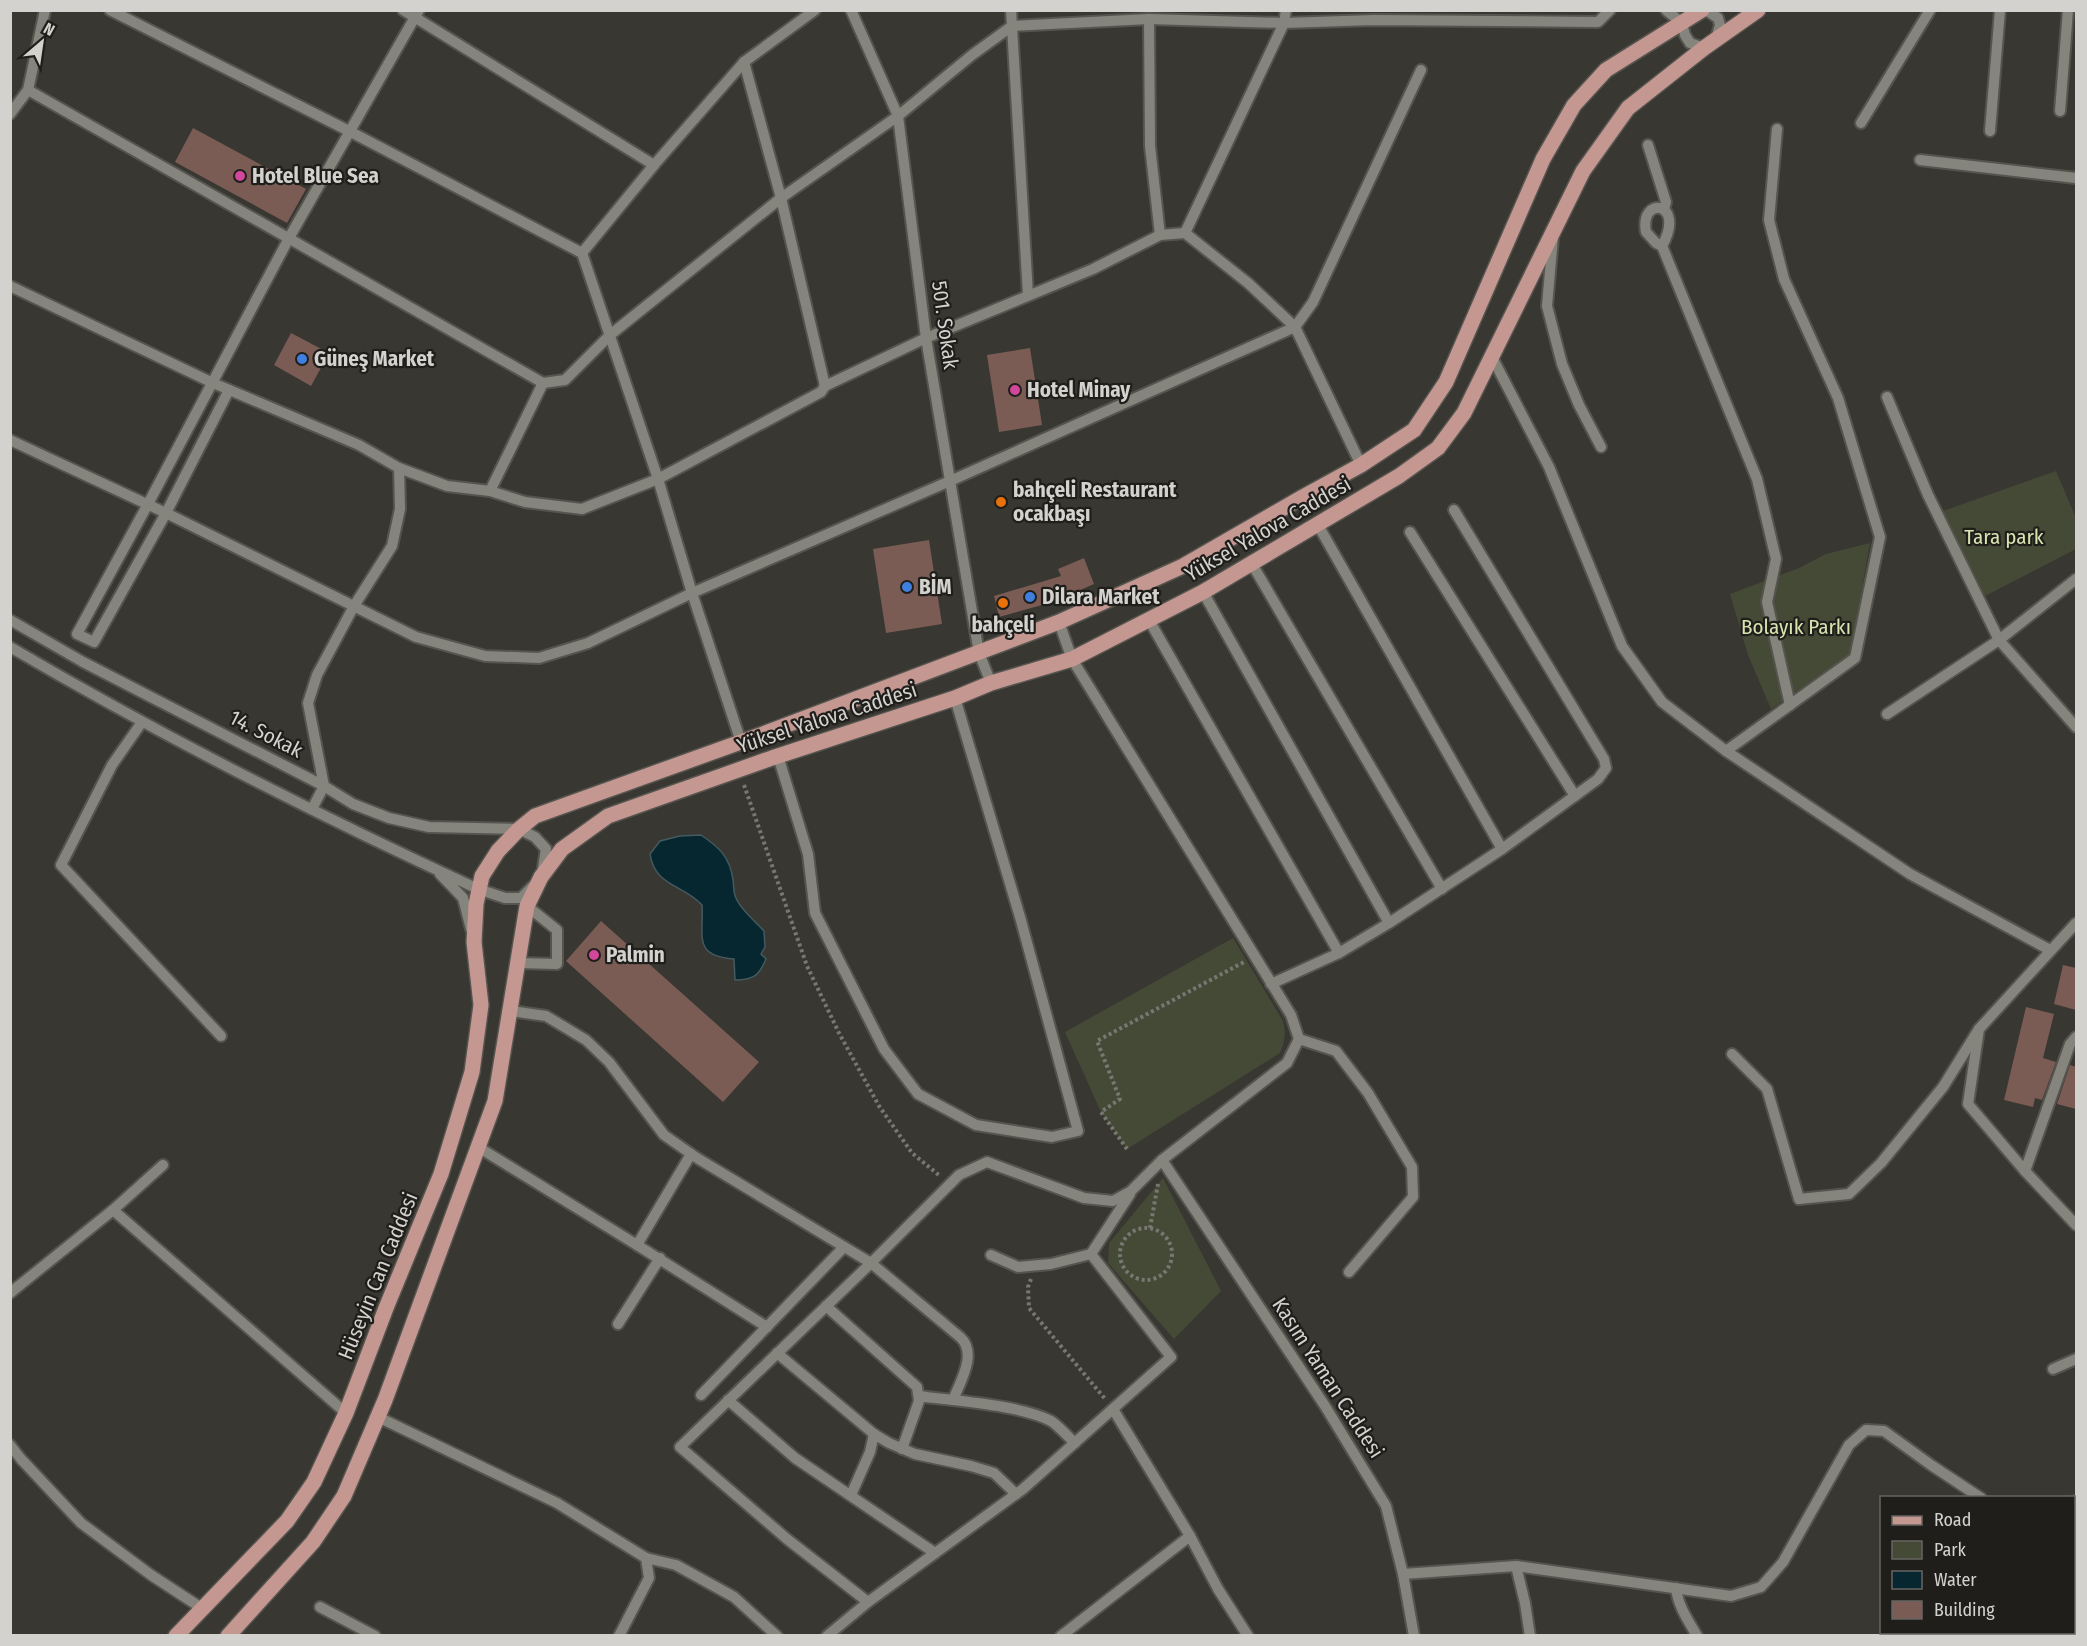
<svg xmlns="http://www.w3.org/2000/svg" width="2087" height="1646" font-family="'Fira Sans Condensed',sans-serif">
<rect width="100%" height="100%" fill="#383731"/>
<g fill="#454a37">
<polygon points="2056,471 2076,518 2076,549 1985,596 1943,511"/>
<polygon points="1870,543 1850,656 1771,709 1748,655 1730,594 1799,568 1826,554"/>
<path d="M1233,938L1283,1021C1286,1033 1285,1042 1280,1053L1127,1149L1101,1112L1065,1032Z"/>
<polygon points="1163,1178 1221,1291 1174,1339 1108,1263 1109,1243"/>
</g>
<path fill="#072730" stroke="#445a5f" stroke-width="1.5" d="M701,835C719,847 730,857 733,880C734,886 733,892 736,898C741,910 755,921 764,931L765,947L761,954L766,959C759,976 753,980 735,980L734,959C692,956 704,936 702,905C683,884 655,887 650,854L660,841L680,836Z"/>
<g fill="#7a5c55">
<polygon points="193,128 306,189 287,223 175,162"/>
<polygon points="291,333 329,353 311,386 274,365"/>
<polygon points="1030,348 1042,425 999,432 987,355"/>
<polygon points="929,540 942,624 886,633 873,549"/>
<polygon points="1084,558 1094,584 1053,602 999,617 994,596 1061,576 1058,569"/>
<polygon points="601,921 759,1062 723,1102 566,961"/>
<polygon points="2063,965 2076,968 2076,1010 2054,1004"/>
<polygon points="2026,1007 2054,1014 2043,1058 2056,1062 2042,1100 2035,1098 2033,1107 2004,1100"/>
<polygon points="2070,1065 2076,1067 2076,1109 2057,1104"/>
</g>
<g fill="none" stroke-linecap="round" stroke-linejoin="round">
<g stroke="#55544f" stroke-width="14">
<g id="minor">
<polyline points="403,10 654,165"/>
<polyline points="851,10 898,116 926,338 979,653 991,683"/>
<polyline points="1011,10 1028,295"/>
<polyline points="1666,10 1682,23 1685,35 1690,43 1704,48"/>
<polyline points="1706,10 1718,18 1720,25 1716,39"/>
<polyline points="1149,19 1150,146 1160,235"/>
<polyline points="744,62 781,198 825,386"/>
<polyline points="28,90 543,383 565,380 610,335 781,198 898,116 972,55 1012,26 1149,19 1284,23 1374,20 1598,22 1610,10"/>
<polyline points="2060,111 2068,10"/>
<polyline points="10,114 28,90 45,10"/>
<polyline points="1861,123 1930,10"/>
<polyline points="1990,131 2000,10"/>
<polyline points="1648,145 1666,202 1664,209"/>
<polyline points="1920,160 2076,178"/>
<polyline points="1185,233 1284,23 1286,10"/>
<polyline points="1553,237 1547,306 1562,364 1579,405 1601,447"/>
<path d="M1662,246C1687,201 1639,195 1646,232L1656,243L1662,246L1757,479L1776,559L1767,602L1790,705"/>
<polyline points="582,253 654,165 744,62 815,10"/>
<polyline points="10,286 213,383 359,445 399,468 447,486 490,491 525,502 582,509 658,479 582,253 349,131 110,10"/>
<polyline points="1492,357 1549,467 1622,646 1662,702 1726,751 1910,874 2050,950"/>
<polyline points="229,390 166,513 94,642 77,634 148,504 289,238 419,10"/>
<polyline points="1887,397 1928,495 1999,640 2076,727"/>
<polyline points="10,440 166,513 416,637 485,656 539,658 588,643 692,593 950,481 1295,327 1313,302 1421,70"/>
<polyline points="490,491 543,383"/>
<polyline points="1318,525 1502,849"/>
<polyline points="1410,532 1575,796"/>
<polyline points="1252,564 1442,889"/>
<polyline points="1203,592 1389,923"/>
<polyline points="10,620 83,662 324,786 353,804 389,818 429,827 519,829 535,837 546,849 542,874"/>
<polyline points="1149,620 1339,953"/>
<path d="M10,647C162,736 319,816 478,889L505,898H521L533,886"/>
<polyline points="1887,714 1999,640 2076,579"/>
<polyline points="142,722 112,765 61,865 221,1036"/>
<polyline points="741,742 692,593 658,479 821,392 825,386 926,338 1093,269 1160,235 1185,233 1248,283 1295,327 1361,465"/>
<polyline points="1726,751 1855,658 1880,537 1838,398 1784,279 1769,220 1777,129"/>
<polyline points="778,756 808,854 815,913 884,1049 918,1094 976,1125 1052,1137 1078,1131 1020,917 955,698"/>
<polyline points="312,809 324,786 308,703 317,675 354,606 392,546 400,509 399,468"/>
<polyline points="440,874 463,898 471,929"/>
<polyline points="2076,923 1979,1029 1968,1104 2025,1171 2076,1225"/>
<polyline points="517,963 557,964 557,930 527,906"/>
<polyline points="1271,984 1339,953 1389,923 1502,849 1598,779 1606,768 1604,759 1454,510"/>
<path d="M511,1011L546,1016L586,1040L609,1062L664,1135L697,1158L871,1263L960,1337C978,1353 960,1382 953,1400"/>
<polyline points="1299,1039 1336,1051 1368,1093 1412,1167 1413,1197 1349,1272"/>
<polyline points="1732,1054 1767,1089 1799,1199 1849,1194 1881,1163 1943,1087 1979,1029"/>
<polyline points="478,1147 637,1245 691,1154"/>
<polyline points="1162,1160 1325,1406 1386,1506 1403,1574 1414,1636"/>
<polyline points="2025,1171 2070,1044 2076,1037"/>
<polyline points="113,1210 346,1413"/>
<polyline points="637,1245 767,1327"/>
<polyline points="991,1255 1018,1267 1051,1264 1091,1254"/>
<polyline points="10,1293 113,1210 163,1165"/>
<polyline points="826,1306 917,1387 919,1401 902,1449"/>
<polyline points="618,1324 660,1258"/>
<polyline points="777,1353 874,1434 889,1443 915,1454 971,1466 994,1473 1016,1494"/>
<polyline points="2053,1369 2076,1359"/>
<polyline points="701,1395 844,1247"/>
<path d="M919,1396C954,1401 1021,1405 1051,1421C1059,1426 1067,1436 1075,1443"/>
<polyline points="728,1400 795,1458 935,1553"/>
<polyline points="1113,1409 1190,1536 1218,1589 1248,1636"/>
<polyline points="378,1417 557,1503 646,1558 649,1578 619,1636"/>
<polyline points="10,1445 21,1459 81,1523 151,1575 203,1609"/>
<polyline points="851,1495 870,1452 874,1434"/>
<polyline points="2074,1502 2076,1501"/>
<polyline points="2074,1555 2076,1558"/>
<polyline points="646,1558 676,1565 734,1597 777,1636"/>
<polyline points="1516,1566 1525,1603 1530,1636"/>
<polyline points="1403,1574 1516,1566 1731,1596 1761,1587 1783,1562 1849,1445 1866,1430 1884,1431 1931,1465 1981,1498"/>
<path d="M1676,1588C1678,1606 1688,1620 1697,1636"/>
<polyline points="868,1602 787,1539 680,1447 871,1263 959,1175 987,1162 1084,1198 1113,1201 1131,1191 1162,1160 1287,1063 1299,1039 1291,1015 1072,659 1059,622"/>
<polyline points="320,1607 375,1636"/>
<polyline points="2074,1607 2076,1600"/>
<polyline points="827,1636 868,1602 1023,1489 1171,1357 1091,1254 1130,1194"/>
<polyline points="1061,1636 1190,1536"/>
<polyline points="2060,1636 2062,1632"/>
</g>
</g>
<g stroke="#55544f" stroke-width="18">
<g id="major">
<polyline points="176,1636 287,1521 314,1482 346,1413 386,1308 441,1174 472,1072 481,1005 474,942 476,904 482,876 498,851 519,829 535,816 763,734 1059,622 1183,566 1301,498 1361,465 1414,430 1446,382 1543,159 1574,105 1606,70 1702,10"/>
<polyline points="228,1636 313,1542 344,1496 385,1400 495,1101 527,906 541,877 562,849 608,816 772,758 955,698 991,683 1072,659 1203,592 1399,476 1438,448 1464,413 1583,171 1628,108 1704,48 1758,10"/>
</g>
</g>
<g stroke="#787772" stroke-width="4" stroke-dasharray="3 3" stroke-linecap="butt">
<polyline points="744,785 807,966 839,1033 879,1106 912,1153 940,1176"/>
<polyline points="1127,1149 1101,1112 1120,1099 1097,1041 1244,962"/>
<polyline points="1150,1228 1158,1184"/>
<circle cx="1146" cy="1254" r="26"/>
<polyline points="1031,1279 1028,1287 1029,1308 1106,1400"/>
</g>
<use href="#minor" stroke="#86857d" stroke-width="10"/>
<use href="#major" stroke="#c59791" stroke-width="15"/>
</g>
<g fill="#d1479c" stroke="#1f1e1b" stroke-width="2">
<circle cx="240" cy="176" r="6"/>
<circle cx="1015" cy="390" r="6"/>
<circle cx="594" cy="955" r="6"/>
</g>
<g fill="#3f7fe0" stroke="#1f1e1b" stroke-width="2">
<circle cx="302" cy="359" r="6"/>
<circle cx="907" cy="587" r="6"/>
<circle cx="1030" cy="597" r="6"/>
</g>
<g fill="#e8710a" stroke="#1f1e1b" stroke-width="2">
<circle cx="1001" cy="502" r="6"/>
<circle cx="1003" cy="603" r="6"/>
</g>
<g text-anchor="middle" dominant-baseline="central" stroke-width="4.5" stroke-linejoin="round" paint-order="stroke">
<g font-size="21" font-weight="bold" fill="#d3d2ce" stroke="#1f1e1b" text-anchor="start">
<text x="252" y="176">Hotel Blue Sea</text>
<text x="314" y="359">Güneş Market</text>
<text x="1027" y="390">Hotel Minay</text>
<text x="1013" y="490">bahçeli Restaurant<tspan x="1013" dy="24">ocakbaşı</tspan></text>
<text x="919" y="587">BİM</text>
<text x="1042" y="597">Dilara Market</text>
<text x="1003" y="625" text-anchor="middle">bahçeli</text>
<text x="606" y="955">Palmin</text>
</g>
<g font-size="21" fill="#d3d2ce" stroke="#1f1e1b">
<text transform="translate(945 325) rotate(82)">501. Sokak</text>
<text transform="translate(1268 529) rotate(-30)">Yüksel Yalova Caddesi</text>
<text transform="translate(827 718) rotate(-18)">Yüksel Yalova Caddesi</text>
<text transform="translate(266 734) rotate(27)">14. Sokak</text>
<text transform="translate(378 1276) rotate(-68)">Hüseyin Can Caddesi</text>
<text transform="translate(1328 1378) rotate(57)">Kasım Yaman Caddesi</text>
</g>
<g font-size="21" fill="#d8e4b0" stroke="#1f1e1b">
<text x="2004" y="537">Tara park</text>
<text x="1796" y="627">Bolayık Parkı</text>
</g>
</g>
<rect width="2087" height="1646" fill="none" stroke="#d3d2ce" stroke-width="24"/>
<rect x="1880" y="1496" width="195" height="138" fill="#1f1e1b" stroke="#676663" stroke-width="1.5"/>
<rect x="1892" y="1516" width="30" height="9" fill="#c59791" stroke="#676663" stroke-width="1.5"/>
<text x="1934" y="1526" font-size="18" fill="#d3d2ce">Road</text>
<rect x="1892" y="1541" width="30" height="18" fill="#454a37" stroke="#676663" stroke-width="1.5"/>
<text x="1934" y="1556" font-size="18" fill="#d3d2ce">Park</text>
<rect x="1892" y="1571" width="30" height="18" fill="#072730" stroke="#676663" stroke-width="1.5"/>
<text x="1934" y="1586" font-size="18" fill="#d3d2ce">Water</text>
<rect x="1892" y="1601" width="30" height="18" fill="#7a5c55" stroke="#676663" stroke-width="1.5"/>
<text x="1934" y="1616" font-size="18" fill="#d3d2ce">Building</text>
<g transform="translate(42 42) rotate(29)" stroke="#1f1e1b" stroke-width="4.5" paint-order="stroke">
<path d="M0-4.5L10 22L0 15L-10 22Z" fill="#d3d2ce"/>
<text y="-9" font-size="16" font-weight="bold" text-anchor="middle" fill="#d3d2ce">N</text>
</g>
</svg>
